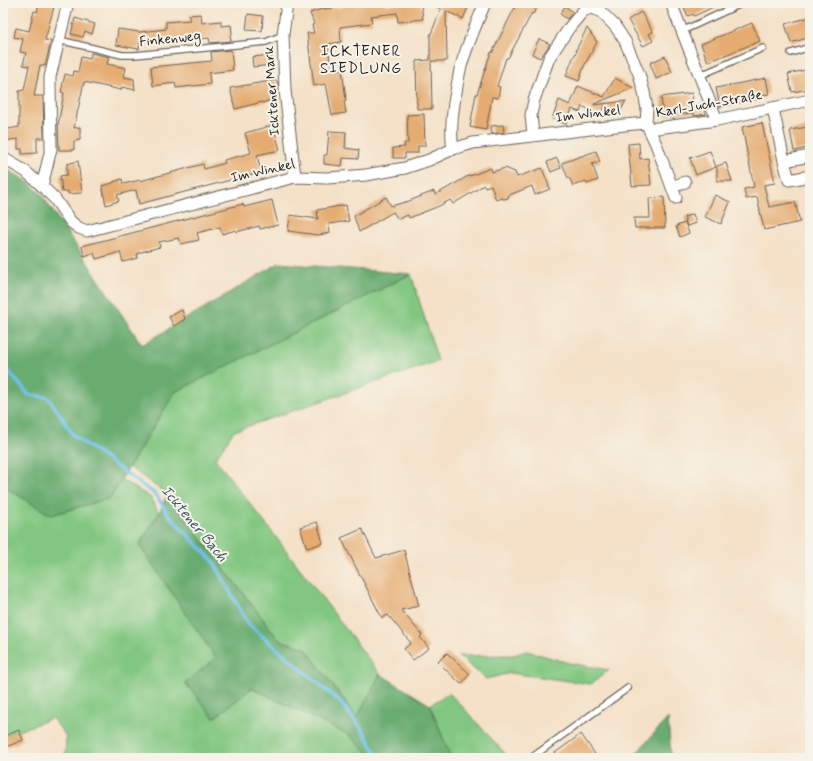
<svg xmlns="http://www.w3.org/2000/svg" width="813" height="761" font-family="Mynerve,sans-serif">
<rect width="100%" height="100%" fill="#f7f3e8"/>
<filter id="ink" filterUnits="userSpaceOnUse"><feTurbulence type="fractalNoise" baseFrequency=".025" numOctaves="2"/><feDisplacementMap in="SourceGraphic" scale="8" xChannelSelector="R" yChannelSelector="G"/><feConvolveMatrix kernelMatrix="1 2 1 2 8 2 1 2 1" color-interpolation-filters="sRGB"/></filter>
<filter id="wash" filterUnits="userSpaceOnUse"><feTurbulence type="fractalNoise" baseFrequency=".012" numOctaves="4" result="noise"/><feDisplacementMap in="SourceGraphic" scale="16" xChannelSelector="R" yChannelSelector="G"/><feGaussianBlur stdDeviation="0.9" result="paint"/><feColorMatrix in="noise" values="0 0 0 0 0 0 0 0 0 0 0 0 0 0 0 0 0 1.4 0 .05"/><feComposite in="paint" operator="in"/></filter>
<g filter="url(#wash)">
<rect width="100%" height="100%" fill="#f4e1c7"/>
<g fill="#82c781" stroke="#4f724e">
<polygon points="411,274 438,361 234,431 215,459 272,532 380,674 358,719 305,648 279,640 168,495 129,467 175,392"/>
<polygon points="122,480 150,497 159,513 139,545 217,658 214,718 252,688 349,735 373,758 65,758 66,736 52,718 3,737 3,486 51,515 110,498"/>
<polygon points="527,651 569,663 609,670 591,684 510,673 486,679 458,656 514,655"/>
<polygon points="449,693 459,703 509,758 451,758 430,705"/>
</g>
<g fill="#69ac6f" stroke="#426446">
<polygon points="3,167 25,180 41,194 75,244 142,345 279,263 411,274 175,392 110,498 51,515 3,486"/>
<polygon points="167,495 279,640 305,648 357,718 380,674 430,705 451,758 373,758 349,735 252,688 214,718 185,683 216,658 139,545 159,513"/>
<polygon points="668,718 671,756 673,758 632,758"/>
</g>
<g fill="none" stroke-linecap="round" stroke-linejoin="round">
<polyline stroke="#6ec3eb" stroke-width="3.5" points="3,365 29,395 47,397 55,407 73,435 156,495 168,514 213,561 248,624 339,701 360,726 379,758"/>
</g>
<g id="blocks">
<g fill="#e5ab6f">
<polygon points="39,3 55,3 45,40 51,41 45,66 40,65 34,96 43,96 44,138 37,138 37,153 22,154 22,149 18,149 18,139 3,141 3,130 19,127 19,91 24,90 29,66 23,65 26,53 20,52 23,39 14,37 16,28 29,31 34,11 37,12"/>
<polygon points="360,3 386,3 386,5 408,3 421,3 423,19 398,22 397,13 371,16 372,23 340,27 341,42 328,44 331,71 342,69 346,100 344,101 346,113 332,115 326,84 314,86 307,33 314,33 312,25 314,24 310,13 325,8 325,9 344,7 343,5"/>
<polygon points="428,3 470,3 463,19 446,11 447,61 431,61 432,109 417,109 416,61 430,60 430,36 441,9"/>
<polygon points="518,3 540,3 533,14 532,13 508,58 506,58 497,86 500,87 498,98 492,97 486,130 470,127 476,94 477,94 491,52 492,53 513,11"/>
<polygon points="682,3 722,3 694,16 693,14 688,16"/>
<polygon points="565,6 573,12 567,19 560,14"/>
<polygon points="641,12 653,32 649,34 653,41 643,46 628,20"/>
<polygon points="201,14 202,23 221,21 221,26 231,25 232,34 230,35 231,41 210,43 209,38 192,40 191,39 167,40 167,39 140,41 139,49 116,45 118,29 140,32 166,29 166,22 190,20 189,15"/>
<polygon points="248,14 263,16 262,31 246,30"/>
<polygon points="810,17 810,37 791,43 785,24"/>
<polygon points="75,18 95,24 92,34 85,31 83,37 71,34"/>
<polygon points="752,23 760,41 708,62 701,44"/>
<polygon points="587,28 597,42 584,66 579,81 566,76 573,58 577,51 576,50"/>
<polygon points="539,39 550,44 540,58 532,54"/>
<polygon points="231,50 233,70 209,73 210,84 176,88 175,83 153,86 151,67 212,61 211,52"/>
<polygon points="91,53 109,57 107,64 126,68 124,77 134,79 135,90 122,87 121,90 84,82 74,128 80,127 80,140 74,141 74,150 59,150 58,125 64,93 61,92 65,74 73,76 74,71 78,72 81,57 90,59"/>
<polygon points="271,55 273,65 253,67 252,57"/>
<polygon points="665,56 672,72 656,79 650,63"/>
<polygon points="810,69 810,89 792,92 788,74"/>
<polygon points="615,78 633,88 594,104 594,105 626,101 619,113 605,105 600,115 582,106 580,112 572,109 566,124 552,119 559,100 570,105 578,86 604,97"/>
<polygon points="766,78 769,94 763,95 764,98 720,107 716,88"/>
<polygon points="276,80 278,84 278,90 271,93 274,99 262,103 262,102 235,109 230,88"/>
<polygon points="692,93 693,105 702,104 706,114 694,116 694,113 663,116 661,97"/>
<polygon points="424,114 425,146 418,146 418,153 405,153 405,158 393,158 393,148 405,147 404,143 408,143 407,115"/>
<polygon points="762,123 775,183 764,185 769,207 795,202 800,222 764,230 757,197 746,199 744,189 754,187 742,127"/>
<polygon points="273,125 280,150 257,155 261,172 139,204 136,190 117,195 119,201 106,205 102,186 113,183 113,182 122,179 123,184 140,180 140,181 203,164 204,169 225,163 224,160 251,153 245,133"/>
<polygon points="503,125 504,132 492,134 491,126"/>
<polygon points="808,127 810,137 810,142 806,143 807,148 794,151 790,130"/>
<polygon points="329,131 346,132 345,148 359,150 358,159 343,158 342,166 324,164 324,155 327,155"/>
<polygon points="639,143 640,159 648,158 651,185 632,186 628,144"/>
<polygon points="596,151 600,162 592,164 598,180 587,184 586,181 573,186 570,179 568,178 562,163"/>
<polygon points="710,151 716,167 696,175 690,158"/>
<polygon points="557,158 561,168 551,172 547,162"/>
<polygon points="78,161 82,193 68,194 68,191 62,192 60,176 67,175 67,164"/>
<polygon points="726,163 732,181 717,181 717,166"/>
<polygon points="491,168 492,172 505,168 515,172 517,177 542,168 550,189 535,195 532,186 509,195 508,198 504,199 501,198 496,200 491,185 485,187 484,185 453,204 450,200 439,206 409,218 408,215 398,219 393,212 359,232 354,216 386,197 391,206 409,201 434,191 435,195 470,175 470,176"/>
<polygon points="715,195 730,202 721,224 705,217"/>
<polygon points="664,197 665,228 635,228 634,218 650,218 649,198"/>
<polygon points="272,200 278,225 260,229 259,226 236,232 236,230 222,234 220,227 197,233 199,240 181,244 179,238 159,242 160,247 138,253 138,255 137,255 138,258 123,262 120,252 96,259 94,253 84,256 82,246 243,204 244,207"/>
<polygon points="346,205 349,221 329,224 330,233 318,235 288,231 290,215 318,219 317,210"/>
<polygon points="693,214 696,223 687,226 684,217"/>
<polygon points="685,223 689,233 680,237 676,226"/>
<polygon points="182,310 185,319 174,326 169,317"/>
<polygon points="317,522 323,543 307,548 300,527"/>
<polygon points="362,529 376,558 404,550 419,606 401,610 422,635 420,637 429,648 413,660 404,649 411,643 388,615 382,618 341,538"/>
<polygon points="447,653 470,674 461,684 438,662"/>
<polygon points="19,730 23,740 6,747 3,741 3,737"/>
<polygon points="581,734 595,754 590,758 548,758"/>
</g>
</g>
</g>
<g filter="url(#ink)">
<use href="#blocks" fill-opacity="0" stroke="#686158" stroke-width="1"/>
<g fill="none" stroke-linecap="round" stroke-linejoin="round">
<g stroke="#686158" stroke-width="8">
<g id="service">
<polyline points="682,31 743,3"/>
<polyline points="59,40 122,55 135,55 266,42 283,35"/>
<polyline points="791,53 810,47"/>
<polyline points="699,76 763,48"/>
<polyline points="531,758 628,688"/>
</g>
</g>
<g stroke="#686158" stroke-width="13">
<g id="minor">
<polyline points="287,3 283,35 285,90 295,177"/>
<polyline points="671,3 717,120"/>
<polyline points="773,108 784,161 810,156"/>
<polyline points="650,129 717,120 810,100"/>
<polyline points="533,135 531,115 534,100 549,58 569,28 583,11 591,8 600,11 615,26 625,41 639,74 644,92 647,109 646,123 656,144 676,198"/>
<path d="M453,149C450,132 452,115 455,97C457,88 458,79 460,70C466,47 476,25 485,3"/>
<polyline points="3,158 25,171 42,186 55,199 71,222 79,228 87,231 295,177 327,178 342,177 366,175 405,168 429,160 453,149 473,143 624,125 646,123"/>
<polyline points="784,161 789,180 810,176"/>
<polyline points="42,186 51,149 50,85 50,77 68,3"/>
<polyline points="672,187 685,182"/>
</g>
</g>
<use href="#service" stroke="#fff" stroke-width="5.5"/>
<use href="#minor" stroke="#fff" stroke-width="11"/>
</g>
</g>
<g text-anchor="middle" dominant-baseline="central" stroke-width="4" stroke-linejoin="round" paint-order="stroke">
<g font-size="14" fill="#1c1c1c" stroke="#f7f3e8">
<text transform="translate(170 39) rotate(-6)">Finkenweg</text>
<text transform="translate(272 91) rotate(-94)">Icktener Mark</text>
<text transform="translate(709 104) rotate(-10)">Karl-Juch-Straße</text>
<text transform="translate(588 114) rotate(-7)">Im Winkel</text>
<text transform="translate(263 171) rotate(-13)">Im Winkel</text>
</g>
<g font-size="15" letter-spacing="1" fill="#1c1c1c" stroke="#f7f3e8">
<text x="361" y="52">ICKTENER<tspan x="361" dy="17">SIEDLUNG</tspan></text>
</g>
<g font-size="15" font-style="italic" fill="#395664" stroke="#f7f3e8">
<text transform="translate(194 524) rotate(50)">Icktener Bach</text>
</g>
</g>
<rect width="813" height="761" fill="none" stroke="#f7f3e8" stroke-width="16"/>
</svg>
